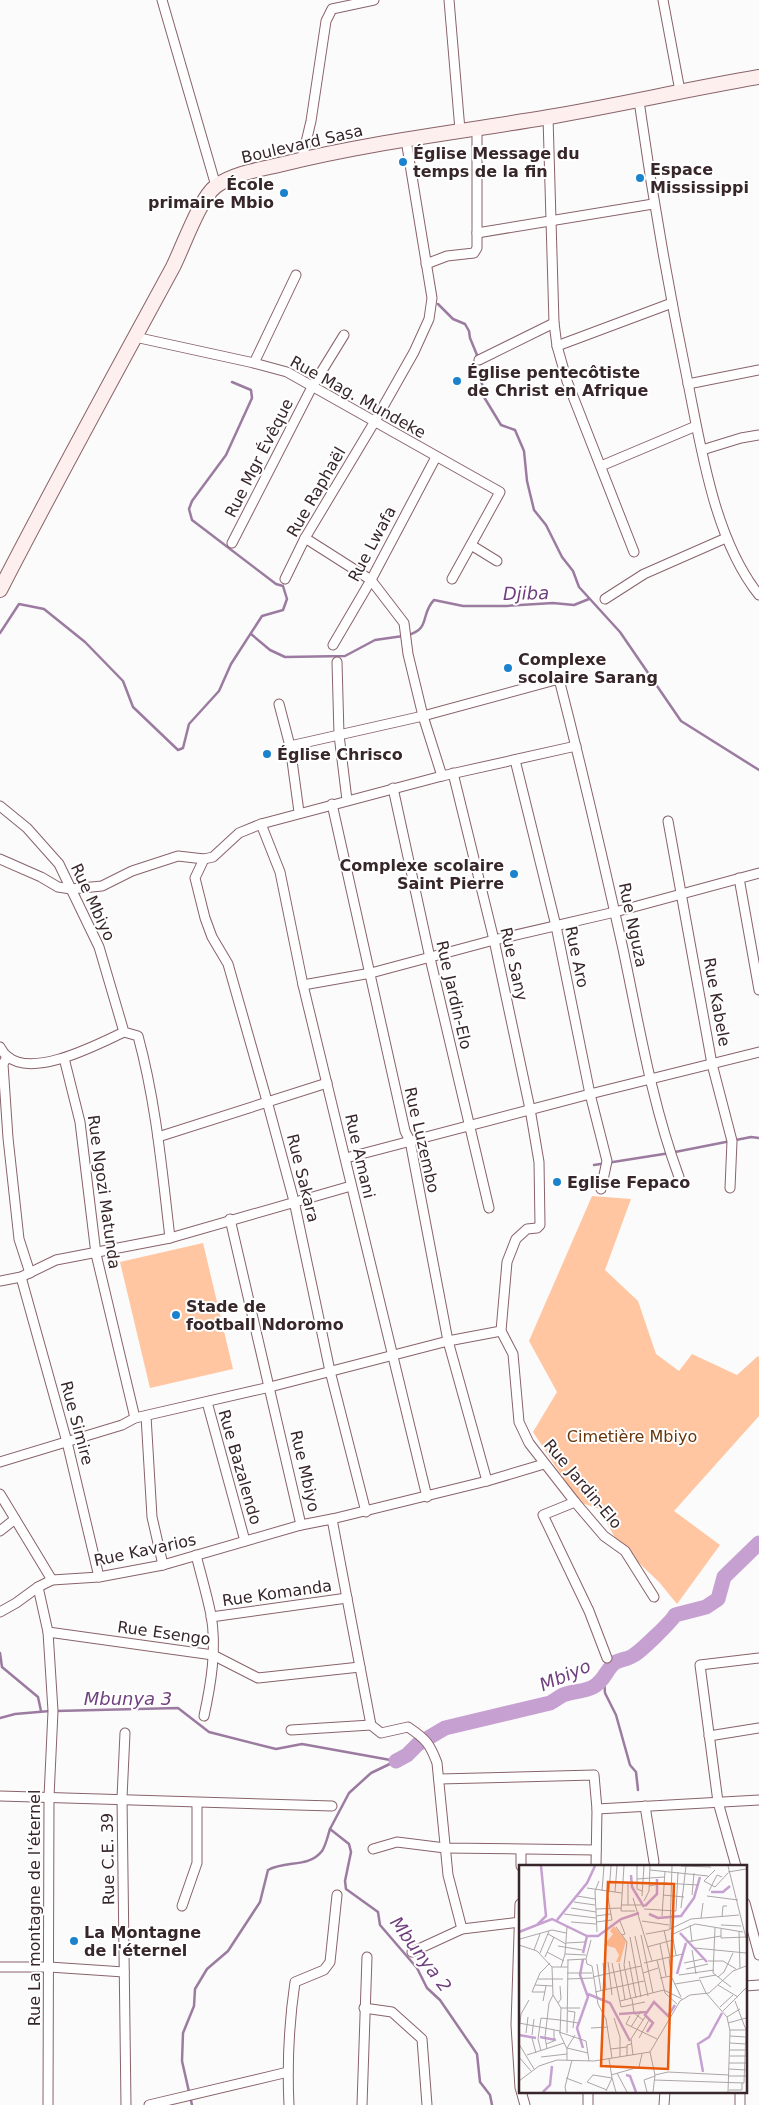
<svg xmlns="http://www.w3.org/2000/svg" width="759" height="2105" font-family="'DejaVu Sans',sans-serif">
<rect width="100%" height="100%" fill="#fbfbfb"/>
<g fill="#ffc6a1">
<polygon points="592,1196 631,1199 605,1270 638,1301 656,1354 679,1371 692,1354 737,1375 758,1356 759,1357 759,1416 674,1511 720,1545 677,1604 659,1582 618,1543 599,1509 579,1502 533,1432 557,1392 529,1341"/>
<polygon points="203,1243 233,1369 150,1388 120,1262"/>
</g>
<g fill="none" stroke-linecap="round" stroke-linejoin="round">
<g stroke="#9c7ba0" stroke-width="2.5">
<polyline points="438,304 453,319 465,324 469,331 470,338 477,355 474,364 484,389 484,397 501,425 515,430 524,451 527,481 534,510 546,525 562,557 573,571 579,587 620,632 681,721 759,770"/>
<polyline points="0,633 19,604 44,609 85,642 123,681 133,707 178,750 183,748 189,724 219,691 231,664 262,616 283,610 287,599 283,586 276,584 192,520 189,509 192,501 226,455 252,398 251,390 232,382"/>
<polyline points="251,634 270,650 285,657 345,656 375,640 403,636"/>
<path d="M408,635C431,629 420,614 434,600L463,606H506L553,603L574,605L589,599"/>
<polyline points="594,1165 670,1153 751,1137 759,1138"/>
<polyline points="0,1653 2,1667 38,1697 41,1711"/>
<polyline points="604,1679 605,1693 616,1715 630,1765 636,1772 638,1790"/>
<polyline points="56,1711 178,1708 209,1732 276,1749 302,1744 396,1761"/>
<polyline points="0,1718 15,1714 50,1711"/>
<polyline points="396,1761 371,1773 349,1793 330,1829 349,1844 351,1852 345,1881 346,1889 378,1912 380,1925 417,1968 427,1988 440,2000 477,2054 480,2082 490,2095 492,2105"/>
<path d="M192,2105L182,2061L183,2033L194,2006L195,1989L207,1969L228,1951L260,1902L268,1870C286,1860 309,1868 322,1851C326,1845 328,1835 330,1829"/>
</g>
<path stroke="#c7a0d2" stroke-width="15" d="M396,1761L407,1755L418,1744L445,1728L550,1703C554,1701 559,1697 563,1695C573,1691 584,1692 593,1687C605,1681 607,1667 616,1662C622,1659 629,1659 634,1655C641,1651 672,1621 675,1615L706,1607L718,1599L724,1577L759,1543"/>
<g stroke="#89636a" stroke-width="11">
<g id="street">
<polyline points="162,0 216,186"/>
<polyline points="449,0 460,130"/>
<polyline points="663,0 680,91"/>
<path d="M639,101C652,194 668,286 687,378C701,447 714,539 759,595"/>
<polyline points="548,117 554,323 557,346 567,381 634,552"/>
<polyline points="302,159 311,121 326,21 332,9 374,0"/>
<polyline points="477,233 653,204"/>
<polyline points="426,264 447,256 474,253 477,248 477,129"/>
<polyline points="135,337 254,363 287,372 500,492 452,579"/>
<polyline points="557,346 672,303"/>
<polyline points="479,360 554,323"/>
<polyline points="254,363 296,275"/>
<polyline points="688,384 759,370"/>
<polyline points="702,450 741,438 759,435"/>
<polyline points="601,466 696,426"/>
<polyline points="305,538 371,580 404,623 408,654 423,716 442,776"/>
<polyline points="232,543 312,387 344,335"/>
<polyline points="471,545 497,561"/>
<polyline points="285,579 305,538 375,421 414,352 429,319 432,298 406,140"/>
<polyline points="605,599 644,574 726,538"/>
<polyline points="333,645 371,580 436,457"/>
<polyline points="337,662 339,735 347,800"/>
<polyline points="279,704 290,746 299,812"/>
<path d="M290,746L423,716L559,679C582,769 603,859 623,949C639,1025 652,1104 679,1177"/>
<polyline points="515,760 556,926 590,1094 607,1161 601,1189"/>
<polyline points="453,773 494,940 530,1109 539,1162 540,1225 537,1228 527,1229 516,1239 507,1262 501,1331 513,1354 519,1422 529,1443 575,1502 604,1536 625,1551 654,1597"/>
<polyline points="393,788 430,958 489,1208"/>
<polyline points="332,804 405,1131 410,1141 448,1341 487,1481"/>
<path d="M0,806L27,828L59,864L99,947L124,1032L138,1036C156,1102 162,1170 170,1238"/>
<polyline points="668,821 712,1064 732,1141 730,1188"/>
<polyline points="261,824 280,872 303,985 427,1497"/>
<polyline points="0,859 41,877 58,887 71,889 102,886 132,871 178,856 204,859 213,857 239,833 261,824 442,776 576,746"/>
<polyline points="204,859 195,878 205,918 212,937 228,964 267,1101 294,1201 330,1371 366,1512"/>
<polyline points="739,878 759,990"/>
<polyline points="303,985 371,973 494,940 615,912 759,873"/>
<path d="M0,1047C2,1050 4,1054 7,1056C33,1079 98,1044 124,1032"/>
<polyline points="7,1057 3,1064 8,1138 19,1239 30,1273"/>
<polyline points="64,1058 80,1122 96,1254 135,1418"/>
<polyline points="158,1137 327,1083"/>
<polyline points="346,1158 590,1094 759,1052"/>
<path d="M230,1219L301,1525L332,1519L371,1725L381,1733L408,1727C426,1739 430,1744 437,1763L448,1875L462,1929"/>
<polyline points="21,1277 67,1442 99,1577"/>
<polyline points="0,1281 21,1277 56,1260 170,1238 351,1186"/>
<polyline points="207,1402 245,1541"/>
<polyline points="146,1416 152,1517 163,1565"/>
<polyline points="0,1462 122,1425 135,1418 270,1387 448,1341 501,1331"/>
<polyline points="0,1494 52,1580"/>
<polyline points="575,1502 543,1515 589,1611 607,1658"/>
<polyline points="332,1519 487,1481 544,1464"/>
<polyline points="0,1531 15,1519"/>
<path d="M196,1555C201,1575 207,1595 211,1615C217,1648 211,1684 204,1716"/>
<polyline points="38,1587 48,1632 53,1711 49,1797 48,2105"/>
<polyline points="0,1612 16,1603 38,1587 52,1580 99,1577 163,1565 301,1525"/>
<polyline points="211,1617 347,1598"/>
<polyline points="48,1632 213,1655 258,1678 360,1667"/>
<polyline points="291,1730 371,1725"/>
<polyline points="125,1733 122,1798 126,2105"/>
<polyline points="709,1736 759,1728"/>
<polyline points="439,1779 594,1775 597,1809 596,1866"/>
<polyline points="0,1796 332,1806"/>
<polyline points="645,1806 654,1862"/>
<polyline points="597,1809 759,1800"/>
<polyline points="373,1849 397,1842 445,1848 596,1850"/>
<polyline points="521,1866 521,1850"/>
<polyline points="736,1866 718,1802 700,1665 759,1658"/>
<polyline points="745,1903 759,1955"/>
<polyline points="520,1904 516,2025 520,2088"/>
<polyline points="182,1906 197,1863 197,1803"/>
<polyline points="412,1952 462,1929 520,1922"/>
<polyline points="0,1967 49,1967 124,1972"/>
<polyline points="745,1986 759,1985"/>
<polyline points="364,2008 392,2012 422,2039 427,2105"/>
<polyline points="521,2091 525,2105"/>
<polyline points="149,2105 288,2072"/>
<path d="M289,2105C287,2064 289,2023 295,1982L324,1970L330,1962L337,1895"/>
<polyline points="362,2105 367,1957"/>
<polyline points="588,2105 588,2091"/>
<polyline points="664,2105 665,2091"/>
<polyline points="740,2105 740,2091"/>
</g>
</g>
<g stroke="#89636a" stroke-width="16">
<path id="secondary" d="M0,590C56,481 115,374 173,267C183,247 200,198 216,186C234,173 262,169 283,164C371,142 461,132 549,117C619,105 689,89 759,77"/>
</g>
<use href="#street" stroke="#fff" stroke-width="9"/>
<use href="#secondary" stroke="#fdefed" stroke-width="14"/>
</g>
<g fill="#1b82cd" stroke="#fff" stroke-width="2">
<circle cx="403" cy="162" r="5"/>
<circle cx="640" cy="178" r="5"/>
<circle cx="284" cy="193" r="5"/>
<circle cx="457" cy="381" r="5"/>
<circle cx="508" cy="668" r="5"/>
<circle cx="267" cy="754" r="5"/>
<circle cx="514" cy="874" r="5"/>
<circle cx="557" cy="1182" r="5"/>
<circle cx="176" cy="1315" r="5"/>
<circle cx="74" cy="1941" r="5"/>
</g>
<g text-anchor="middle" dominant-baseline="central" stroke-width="4" stroke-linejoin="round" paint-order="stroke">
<g font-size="16" fill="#37262a" stroke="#fff">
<text transform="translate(302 144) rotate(-13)">Boulevard Sasa</text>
<text transform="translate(358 397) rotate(29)">Rue Mag. Mundeke</text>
<text transform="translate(259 458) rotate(-63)">Rue Mgr Évêque</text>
<text transform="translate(316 492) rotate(-60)">Rue Raphaël</text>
<text transform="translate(372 544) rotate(-62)">Rue Lwafa</text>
<text transform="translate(93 902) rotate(65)">Rue Mbiyo</text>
<text transform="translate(633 925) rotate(78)">Rue Nguza</text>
<text transform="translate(577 957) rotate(78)">Rue Aro</text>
<text transform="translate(514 964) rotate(77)">Rue Sany</text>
<text transform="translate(454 995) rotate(77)">Rue Jardin-Elo</text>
<text transform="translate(717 1002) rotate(80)">Rue Kabele</text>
<text transform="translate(422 1140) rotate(77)">Rue Luzembo</text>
<text transform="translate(360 1156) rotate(77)">Rue Amani</text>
<text transform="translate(303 1178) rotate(76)">Rue Sakara</text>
<text transform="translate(104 1192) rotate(82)">Rue Ngozi Matunda</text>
<text transform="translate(77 1423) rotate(75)">Rue Simire</text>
<text transform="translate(240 1467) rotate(74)">Rue Bazalendo</text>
<text transform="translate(305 1471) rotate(77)">Rue Mbiyo</text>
<text transform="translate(583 1484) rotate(50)">Rue Jardin-Elo</text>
<text transform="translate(145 1550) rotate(-12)">Rue Kavarios</text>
<text transform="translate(277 1593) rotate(-8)">Rue Komanda</text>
<text transform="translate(164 1633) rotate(8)">Rue Esengo</text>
<text transform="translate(108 1859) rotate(-91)">Rue C.E. 39</text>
<text transform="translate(34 1908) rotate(-90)">Rue La montagne de l'éternel</text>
</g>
<g font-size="16" font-weight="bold" fill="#37262a" stroke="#fff" text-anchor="start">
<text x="413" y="153">Église Message du<tspan x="413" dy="18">temps de la fin</tspan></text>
<text x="650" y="169">Espace<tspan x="650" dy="18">Mississippi</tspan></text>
<text x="274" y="184" text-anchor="end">École<tspan x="274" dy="18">primaire Mbio</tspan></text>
<text x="467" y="372">Église pentecôtiste<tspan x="467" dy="18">de Christ en Afrique</tspan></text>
<text x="518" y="659">Complexe<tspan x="518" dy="18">scolaire Sarang</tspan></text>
<text x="277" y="754">Église Chrisco</text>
<text x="504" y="865" text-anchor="end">Complexe scolaire<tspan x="504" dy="18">Saint Pierre</tspan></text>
<text x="567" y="1182">Eglise Fepaco</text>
<text x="186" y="1306">Stade de<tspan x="186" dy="18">football Ndoromo</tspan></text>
<text x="84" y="1932">La Montagne<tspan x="84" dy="18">de l'éternel</tspan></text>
</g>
<g font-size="16" fill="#673409" stroke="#fff">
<text x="632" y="1436">Cimetière Mbiyo</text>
</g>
<g font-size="18" font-style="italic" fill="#70407e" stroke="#fff">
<text transform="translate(526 593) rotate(-1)">Djiba</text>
<text transform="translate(565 1675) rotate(-23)">Mbiyo</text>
<text x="128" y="1698">Mbunya 3</text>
<text transform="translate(421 1954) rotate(53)">Mbunya 2</text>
</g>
</g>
<g transform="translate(519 1865)">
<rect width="228" height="228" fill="#fbfbfb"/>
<path d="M95,61L107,76L101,97H97L100,90L96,83L85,80L94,69L91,66Z" fill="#ffc6a1"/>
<path fill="none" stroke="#c7a0d2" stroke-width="2.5" d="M112,10L113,22L125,42M192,27H204L211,21M126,41L138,29V14M130,49L139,53L162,51L175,33L181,12M38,55L68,18L76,1M18,60L27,51L22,1M0,67L33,54L68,71H79L102,54L120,48M161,68L188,97M64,88L68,71M158,109L167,78M69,129L91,138L111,176M100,149L128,147M128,167L134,158L126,150L135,137L149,151L156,140M0,170L17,173M21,172L37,175M64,183L58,163L69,132L61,110L64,94M184,207L179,179L190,172L203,148M107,210L111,211L117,227M24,227L31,220L33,201"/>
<path fill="none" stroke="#ada6a7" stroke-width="1" d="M105,1L102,46H116M118,1V24L123,26M162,1L192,2M209,1L227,73M131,5L189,11M196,5L185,16L196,22L209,8M209,7L227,4M118,14L145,12M130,21L144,18L179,20M68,23L103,28M83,26L85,1M190,26L198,10L203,12M90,27L92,1M96,27L98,1M144,30L165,32M173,30L175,8M58,31L76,34M123,31L125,1M188,31L219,35M114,33L133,96M125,36L130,26L131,1M55,37L76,40M102,40H122M109,40V17M52,43L77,47M162,43L167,1M77,44L102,43M125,44L157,46L159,7M45,49L77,53M77,51L92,49M143,51L146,6M203,52L204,41H208M182,53L184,38M101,56L106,69L103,70M123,56L150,60M52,57L77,59M77,57L93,55L88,27M171,60L173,77M202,60L222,61M97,62L108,77L105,100L112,134M196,63L194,108L212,122M151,64L153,1M202,64V73L227,72M145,65L151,92M78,67L76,26L80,16M220,67L221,103M29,69L47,79M127,69L149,65L172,54L220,50M122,70L134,128M152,70L176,59L224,67M116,71L129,131M111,72L122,132M1,74L33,65L47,68M154,74L157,90M72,75L67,94L68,99L73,101L79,139L87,154L93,193M167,77L202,71M47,78L66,77M141,79L147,111M0,80L18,86L33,102L34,130L42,143L41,169L48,184V195M39,81L63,85M128,82L154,75M176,83L227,88M15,85L21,69M173,85L177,109M28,87L45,96M21,88L30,66M46,89L67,90M26,92L35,72M150,92L152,111M48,95L67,94M138,95L146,128L158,139M110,96L117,133M189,96H204L217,104M89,97L93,130M84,98L87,124M93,98L102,142L126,137M100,98L106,135M125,98L164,89M165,98L184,94M78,99L82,126M33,102H49M42,102L46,89L48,62M167,104L189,99M48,108H73M124,108L139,103M160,110L195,105M74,112L122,101M199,112L205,107L214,88M141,113L152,111L162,132M180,113L197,110M19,114H44M48,114L74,113M156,119L181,115L187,128L208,152L211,166L209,227M16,120L34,121M199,120L219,132M26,127H13L21,108L31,98M76,127L125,116M113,134L115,148L124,155M24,136L27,121M101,136L145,125L163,134M39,138L42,134L41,121M201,142L214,130M42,143H61M49,146L56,147L54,163M204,146L227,123M111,151L107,159L138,174M208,152L221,144M95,153L101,172V192M41,155L59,158M0,158L41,166M209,158L227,153M112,162L122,146M72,163L89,162M211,165H227M0,166L2,149L10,135M40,167L67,176L70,196M7,168L9,152M48,168L49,95M13,170L15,154M56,170L48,183L69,188M211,171L227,172M13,173L17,188M120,173L130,155M211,178L227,179M0,179L15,204M27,179L35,176V165M28,184L26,172L30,138L34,130M92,184L108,182M211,185H227M22,186L19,174L22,153L41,155M131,187L136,210L134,227M8,190L45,178M114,190L112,174L126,152M108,191V180L112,179M211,191H227M0,192L12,206M22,192L48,189M210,198H227M210,204L227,205M98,208L108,227M92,210L120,202L123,189M136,210L149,207L210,210M210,211H227M47,213L63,219M135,215L225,218L227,165L216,136M0,216L20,201L38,195L75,196L131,187L161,136L171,130L190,128L214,106L227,101M88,225L68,217L74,210L93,213L97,227M210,225H223V218M87,226L93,213L90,194M47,227L46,222L53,195M128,227L125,215L136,211"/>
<path fill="#e8590c" fill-opacity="0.15" stroke="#e8590c" stroke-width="2.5" d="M89,17L155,19L149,204L82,201Z"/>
<rect width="228" height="228" fill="none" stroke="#37262a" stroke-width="2.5"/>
</g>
</svg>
